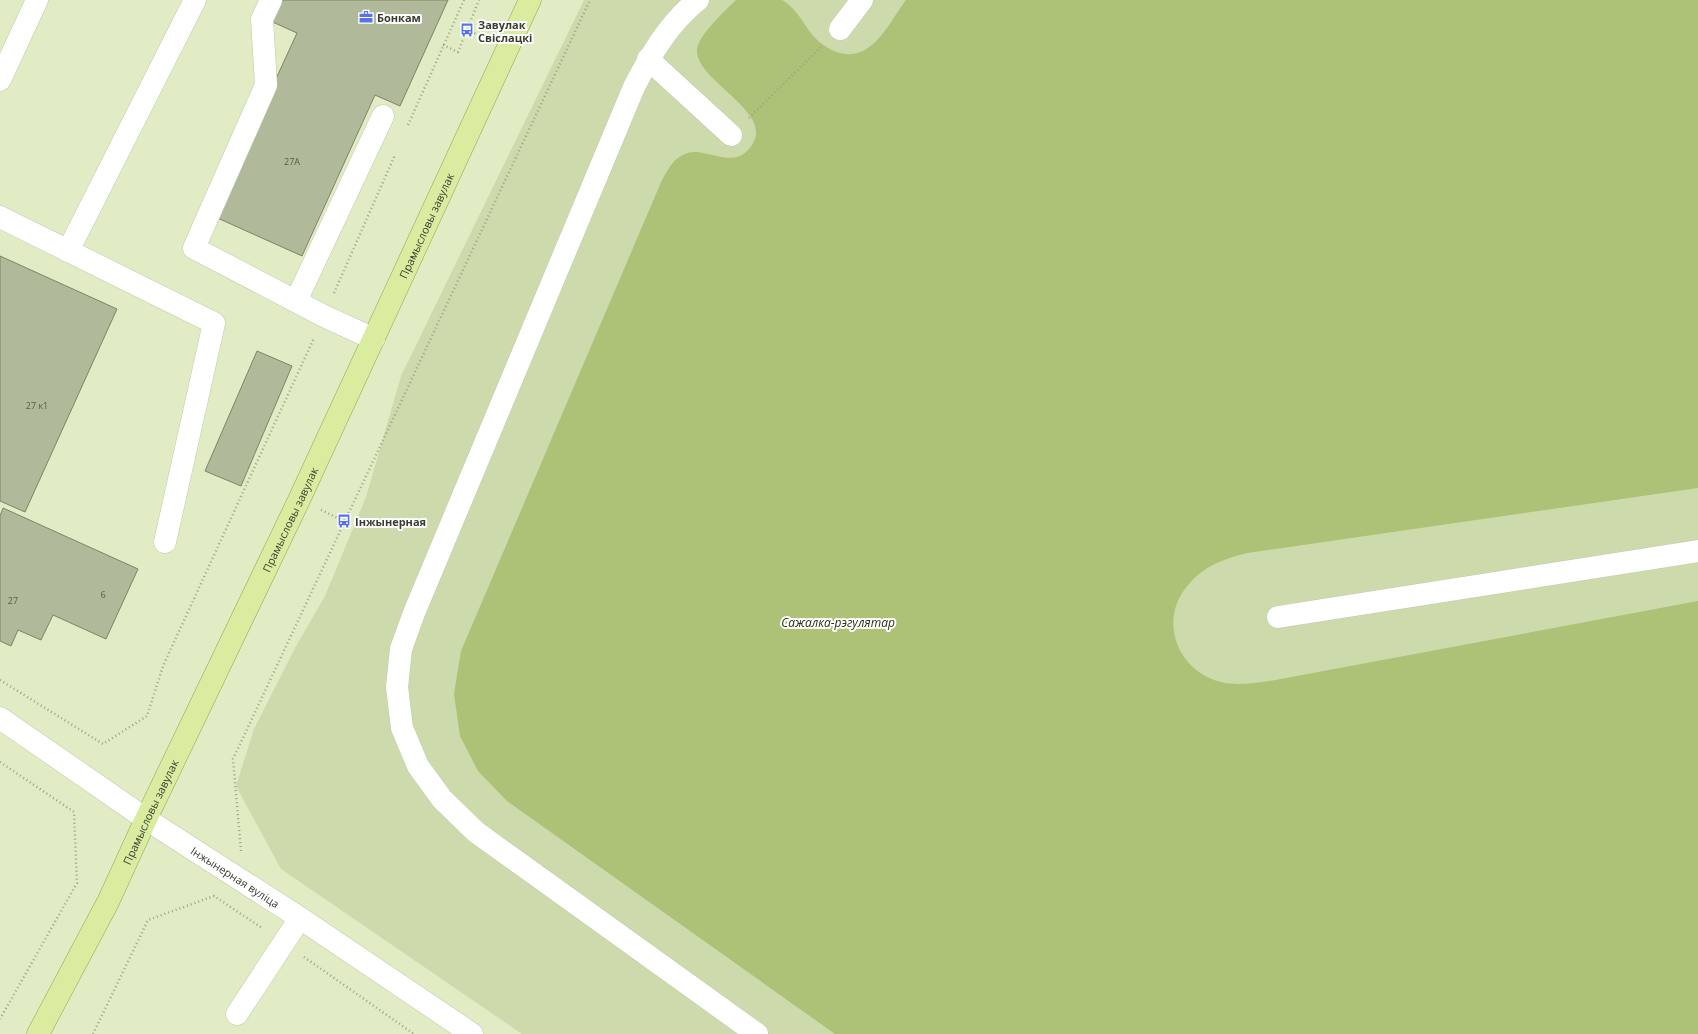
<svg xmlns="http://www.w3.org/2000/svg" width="1698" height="1034" font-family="'Open Sans',sans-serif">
<rect width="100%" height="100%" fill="#eef8d8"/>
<rect fill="#e1ecc5" x="0" y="0" width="1698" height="1034"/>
<polygon fill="#cddaac" points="584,0 1698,0 1698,1034 522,1034 281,869 236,786 254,729 296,646 325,596 366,497 401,376"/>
<path fill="#adc177" d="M736,0C745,0 776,0 782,0C794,6 803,22 810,32C817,41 825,47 834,51C871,66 888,24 906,0H1698V488L1247,553C1224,559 1204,566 1189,584C1157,619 1177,671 1221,682C1236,686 1254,683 1270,681L1698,601V1034H835L507,801L478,771L460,736L454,694L461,651L662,180C667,171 672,161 681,156C701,142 728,170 747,151C751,147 755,141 756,135C760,106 695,77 697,50C698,35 726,10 736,0Z"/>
<g fill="#b0b99a" stroke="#7c8467">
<polygon points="275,0 448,0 400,106 375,95 302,256 213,216 297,33 266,19"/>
<polygon points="0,256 117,309 25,512 0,501"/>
<polygon points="257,351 292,366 241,486 205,471"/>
<polygon points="3,508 138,569 106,639 53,615 41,640 18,630 11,646 0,641 0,516"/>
</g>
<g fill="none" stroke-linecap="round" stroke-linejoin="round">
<g stroke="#c1caab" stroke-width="23">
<g id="minor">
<polyline points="271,0 262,19 266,85 194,248 324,316 374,339"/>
<path d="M698,0C669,23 651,54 634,87L414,613L401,649L397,687L402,728L418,766L442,799L476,832L757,1034"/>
<polyline points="840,29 862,0"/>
<polyline points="648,59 731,135"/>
<polyline points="0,80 37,0"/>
<polyline points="0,217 214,323 165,542"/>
<polyline points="68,251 195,0"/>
<polyline points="296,301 383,116"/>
<polyline points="1278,617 1698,551"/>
<path id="s1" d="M0,718L146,819L300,918L472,1034"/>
<polyline points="237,1014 300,918"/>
</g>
</g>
<g stroke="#91a64f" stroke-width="23">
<g id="major">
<path id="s2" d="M38,1034L108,902L146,819L299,500L530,0"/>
</g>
</g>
<g stroke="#9ba28b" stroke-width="2.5" stroke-dasharray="1 3" stroke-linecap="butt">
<polyline points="467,30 485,38"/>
<polyline points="443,45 458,52 479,0"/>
<polyline points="749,118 822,46"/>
<polyline points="408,125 464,0"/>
<polyline points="334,293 395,155"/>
<polyline points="321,510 344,521"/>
<polyline points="0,680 103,744 147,716 163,666 314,338"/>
<polyline points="0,762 74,812 77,883 0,1019"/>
<polyline points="241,851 233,759 590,0"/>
<polyline points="304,957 414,1034"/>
<polyline points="93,1034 148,920 214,896 262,928"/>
</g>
<use href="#minor" stroke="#fff" stroke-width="22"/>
<use href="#major" stroke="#daeca0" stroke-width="22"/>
</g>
<defs>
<g id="office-bare" transform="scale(1.08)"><path d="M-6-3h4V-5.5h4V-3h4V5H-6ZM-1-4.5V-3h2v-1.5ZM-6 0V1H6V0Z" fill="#5872e8" stroke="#fff" stroke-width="2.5" paint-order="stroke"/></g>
<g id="bus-bare" transform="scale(1.08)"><path d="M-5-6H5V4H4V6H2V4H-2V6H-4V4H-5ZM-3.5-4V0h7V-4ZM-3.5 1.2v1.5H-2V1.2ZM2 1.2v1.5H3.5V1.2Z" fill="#5872e8" stroke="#fff" stroke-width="2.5" paint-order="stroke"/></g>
</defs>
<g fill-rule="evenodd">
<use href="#office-bare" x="366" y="17"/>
<use href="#bus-bare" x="467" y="30"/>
<use href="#bus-bare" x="344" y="521"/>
</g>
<g text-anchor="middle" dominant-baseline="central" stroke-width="4" stroke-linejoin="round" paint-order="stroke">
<g font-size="9" fill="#575c4a">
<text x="292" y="161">27А</text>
<text x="37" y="405">27 к1</text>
<text x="103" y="594">6</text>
<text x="13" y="600">27</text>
</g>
<g font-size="11" font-weight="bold" fill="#393d30" stroke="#fff" text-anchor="start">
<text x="377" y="17">Бонкам</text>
<text x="478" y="24">Завулак<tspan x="478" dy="13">Свіслацкі</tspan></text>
<text x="355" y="521">Інжынерная</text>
</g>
<g font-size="11" fill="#393d30" stroke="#fff">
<text stroke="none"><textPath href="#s2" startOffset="897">Прамысловы завулак</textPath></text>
<text stroke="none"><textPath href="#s2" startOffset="573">Прамысловы завулак</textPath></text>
<text stroke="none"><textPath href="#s2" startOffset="249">Прамысловы завулак</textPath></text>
<text stroke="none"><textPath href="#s1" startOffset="284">Інжынерная вуліца</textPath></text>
</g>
<g font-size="12" font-style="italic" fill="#2b3212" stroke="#fff">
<text x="838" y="622">Сажалка-рэгулятар</text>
</g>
</g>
</svg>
